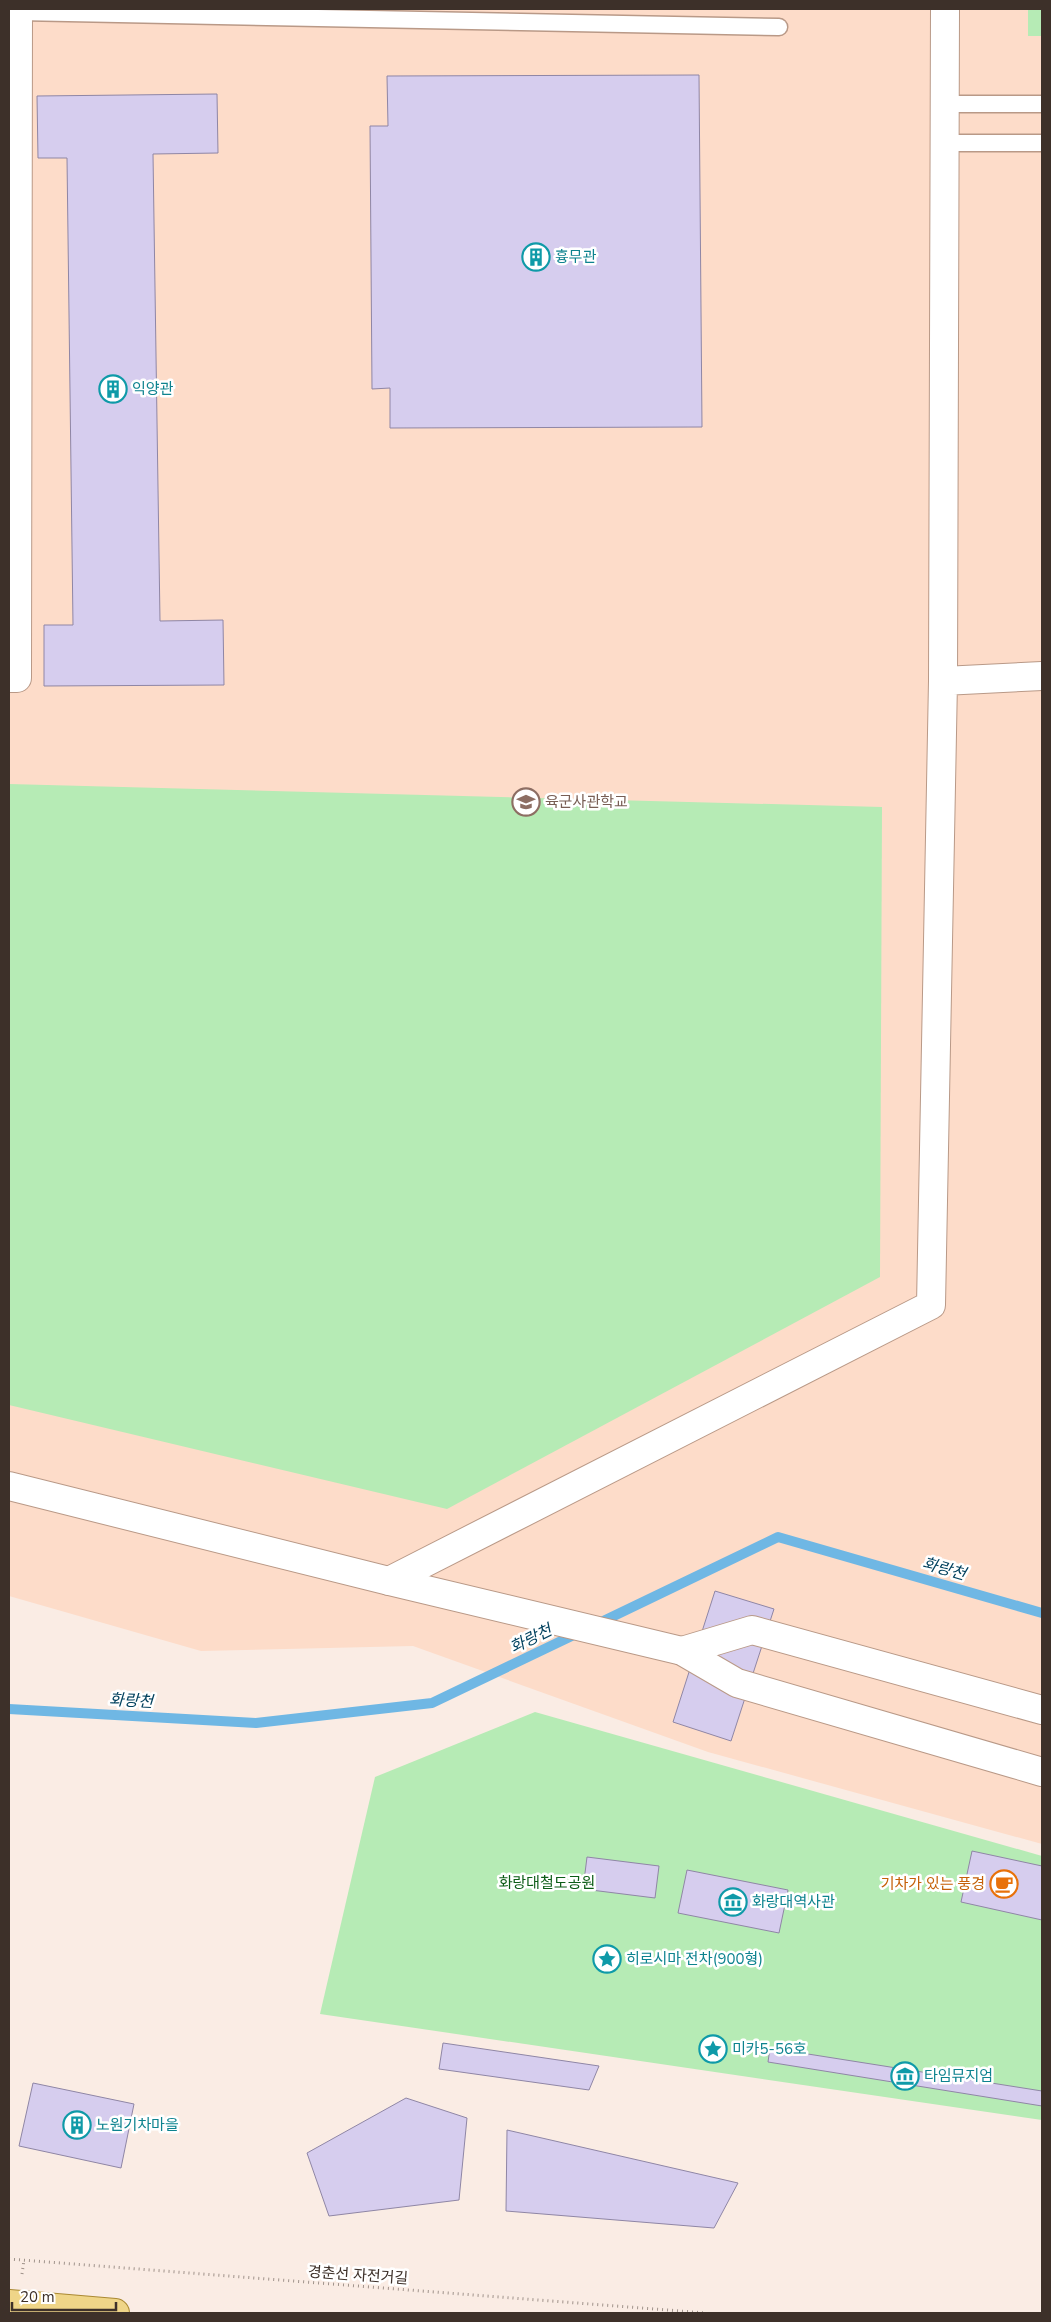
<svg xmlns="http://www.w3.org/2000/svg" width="1051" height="2322" font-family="'Nunito Sans','Noto Sans KR',sans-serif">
<rect width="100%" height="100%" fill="#faece4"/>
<polygon fill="#fddcc9" points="9,9 1042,9 1042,1844 708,1752 413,1646 201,1651 9,1596"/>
<g fill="#b6ebb5">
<rect x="1028" y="9" width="14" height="27"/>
<polygon points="9,784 882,807 880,1277 447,1509 9,1405"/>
<polygon points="535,1712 1042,1856 1042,2120 320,2014 375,1777"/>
</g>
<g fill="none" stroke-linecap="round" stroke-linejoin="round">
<g stroke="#6fb7e4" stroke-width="10">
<polyline points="595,1625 778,1537 1042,1613"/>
<polyline points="9,1709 256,1723 432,1703 580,1632"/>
</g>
</g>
<g fill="#d6cdee" stroke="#8f86a5">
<polygon points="699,75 702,427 390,428 390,388 372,389 370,126 388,126 387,76"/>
<polygon points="217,94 218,153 153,154 160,621 223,620 224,685 44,686 44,625 73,625 67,158 38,158 37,96"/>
<polygon points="715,1591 774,1609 731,1741 673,1722"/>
<polygon points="972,1851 1042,1866 1042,1920 961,1902"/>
<polygon points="587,1857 659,1866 655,1898 583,1889"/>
<polygon points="687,1870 788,1890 779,1933 678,1913"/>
<polygon points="443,2043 599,2066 589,2090 439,2069"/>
<polygon points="770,2048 1042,2091 1042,2106 768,2062"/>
<polygon points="33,2083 134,2104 121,2168 19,2146"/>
<polygon points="406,2098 467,2118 459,2200 329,2216 307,2153"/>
<polygon points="507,2130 738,2183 714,2228 506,2211"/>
</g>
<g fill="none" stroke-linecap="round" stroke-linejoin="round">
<g stroke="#b99987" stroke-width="19">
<g id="service">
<polyline points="18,12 779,27"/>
<polyline points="944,104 1042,104"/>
<polyline points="944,143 1042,143"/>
</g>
</g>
<g stroke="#b99987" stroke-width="30">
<g id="minor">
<polyline points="9,678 17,678 18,9"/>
<polyline points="943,681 945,9"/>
<polyline points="9,1486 389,1581 682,1651 737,1683 1042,1772"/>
<polyline points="389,1581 931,1305 943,681 1042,676"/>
<polyline points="682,1651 752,1630 1042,1710"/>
</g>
</g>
<g stroke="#aa8933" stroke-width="30">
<polyline id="primary" points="9,2304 115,2313"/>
</g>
<g stroke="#9f928a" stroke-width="3" stroke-dasharray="1 4" stroke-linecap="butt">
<polyline points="9,2259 706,2313"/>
<polyline points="22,2274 24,2260"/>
</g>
<use href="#service" stroke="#fff" stroke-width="16"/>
<use href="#minor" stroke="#fff" stroke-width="28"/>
<use href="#primary" stroke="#efd588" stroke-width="28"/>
</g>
<defs>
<g id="building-ring" transform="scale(1.4375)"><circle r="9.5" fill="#fff" stroke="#0f9aa8" stroke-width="1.5"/><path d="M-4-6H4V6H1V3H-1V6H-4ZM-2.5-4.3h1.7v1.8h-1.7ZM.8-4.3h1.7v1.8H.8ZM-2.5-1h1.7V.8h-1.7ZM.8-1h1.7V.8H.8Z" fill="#0f9aa8"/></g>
<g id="university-ring" transform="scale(1.4375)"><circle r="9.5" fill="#fff" stroke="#8d6e63" stroke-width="1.5"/><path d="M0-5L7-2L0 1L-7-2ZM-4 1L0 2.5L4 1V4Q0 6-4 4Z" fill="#8d6e63"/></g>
<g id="cafe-ring" transform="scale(1.4375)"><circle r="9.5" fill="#fff" stroke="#e8710a" stroke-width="1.5"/><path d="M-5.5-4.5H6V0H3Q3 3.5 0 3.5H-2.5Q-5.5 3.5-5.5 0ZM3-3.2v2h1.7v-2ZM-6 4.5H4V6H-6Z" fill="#e8710a"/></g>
<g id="museum-ring" transform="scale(1.4375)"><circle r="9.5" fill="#fff" stroke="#0f9aa8" stroke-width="1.5"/><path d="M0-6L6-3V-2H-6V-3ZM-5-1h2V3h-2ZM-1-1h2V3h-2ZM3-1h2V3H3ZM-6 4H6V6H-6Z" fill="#0f9aa8"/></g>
<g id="sight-ring" transform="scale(1.4375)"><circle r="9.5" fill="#fff" stroke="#0f9aa8" stroke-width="1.5"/><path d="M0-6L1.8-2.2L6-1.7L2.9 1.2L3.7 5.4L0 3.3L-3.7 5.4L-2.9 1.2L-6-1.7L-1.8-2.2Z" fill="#0f9aa8"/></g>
</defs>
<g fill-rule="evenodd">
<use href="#building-ring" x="536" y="257"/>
<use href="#building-ring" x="113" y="389"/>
<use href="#university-ring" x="526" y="802"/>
<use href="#cafe-ring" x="1004" y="1884"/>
<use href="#museum-ring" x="733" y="1902"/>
<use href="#sight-ring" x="607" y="1959"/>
<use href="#sight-ring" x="713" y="2049"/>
<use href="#museum-ring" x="905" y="2076"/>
<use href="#building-ring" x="77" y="2125"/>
</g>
<g text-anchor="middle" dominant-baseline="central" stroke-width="5" stroke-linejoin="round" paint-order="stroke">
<g font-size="15" fill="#0d838f" stroke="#fff" text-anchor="start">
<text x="555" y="257">흉무관</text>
<text x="132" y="389">익양관</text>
<text x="752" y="1902">화랑대역사관</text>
<text x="626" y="1959">히로시마 전차(900형)</text>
<text x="732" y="2049">미카5-56호</text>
<text x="924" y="2076">타임뮤지엄</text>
<text x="96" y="2125">노원기차마을</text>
</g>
<g font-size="15" fill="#785e54" stroke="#fff" text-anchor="start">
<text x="545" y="802">육군사관학교</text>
</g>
<g font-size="15" fill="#0d5d17" stroke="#fff">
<text x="547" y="1883">화랑대철도공원</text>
</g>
<g font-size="15" fill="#c56008" stroke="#fff" text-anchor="end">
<text x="985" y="1884">기차가 있는 풍경</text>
</g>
<g font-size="15" fill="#3d3029" stroke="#fff">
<text transform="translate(358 2275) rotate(4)">경춘선 자전거길</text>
</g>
<g font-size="16" font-style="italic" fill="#02415e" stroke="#fff">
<text transform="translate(944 1569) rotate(16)">화랑천</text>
<text transform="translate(531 1639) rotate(-26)">화랑천</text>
<text transform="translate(131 1701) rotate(3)">화랑천</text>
</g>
</g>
<rect width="1051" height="2322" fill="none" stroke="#3d3029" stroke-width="20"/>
<path d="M12 2302v8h104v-8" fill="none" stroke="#3d3029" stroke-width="2.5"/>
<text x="20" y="2302" font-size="15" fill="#3d3029" stroke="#ffffff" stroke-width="4" paint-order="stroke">20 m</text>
</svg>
